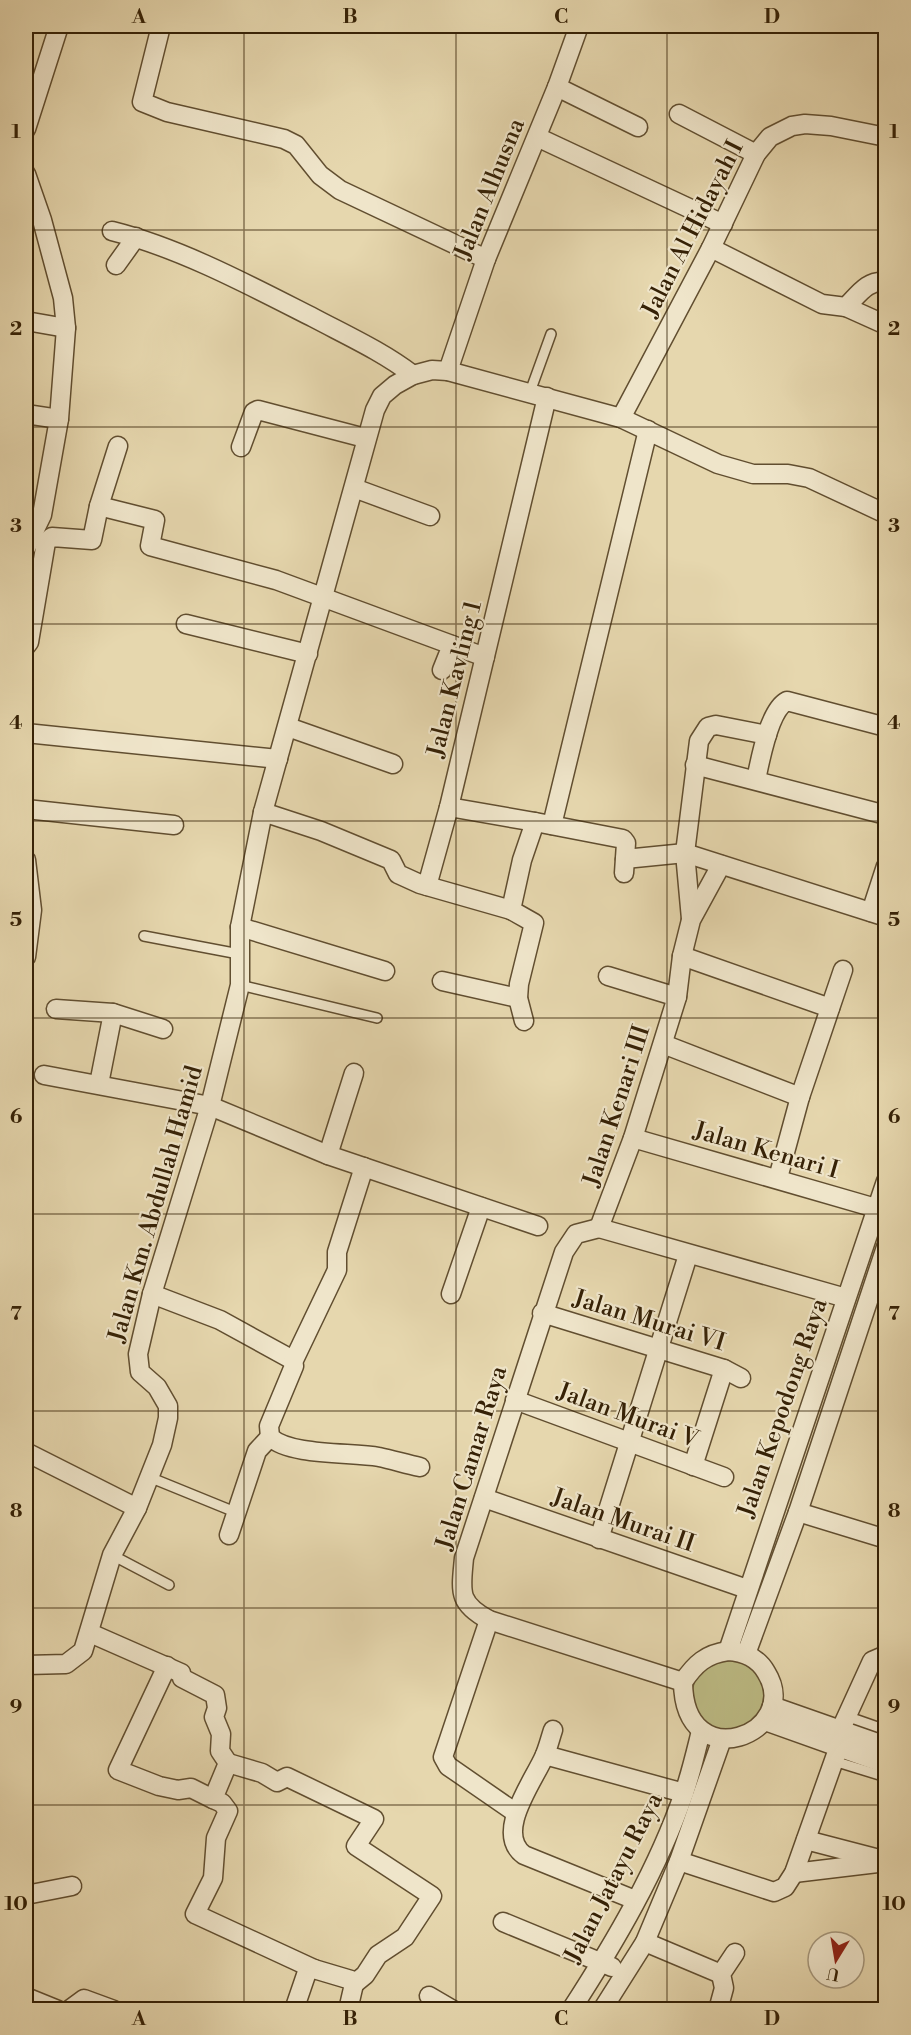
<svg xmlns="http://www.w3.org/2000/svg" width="911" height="2035" font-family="'Libre Bodoni',serif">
<rect width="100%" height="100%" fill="#e6d7ae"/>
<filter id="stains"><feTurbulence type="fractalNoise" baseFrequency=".00333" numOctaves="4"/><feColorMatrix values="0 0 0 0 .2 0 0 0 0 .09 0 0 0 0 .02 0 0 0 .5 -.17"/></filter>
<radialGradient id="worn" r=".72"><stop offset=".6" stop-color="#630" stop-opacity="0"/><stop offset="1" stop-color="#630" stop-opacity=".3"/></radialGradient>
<circle fill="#bdbc85" stroke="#796e46" stroke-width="1.5" cx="728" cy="1695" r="36"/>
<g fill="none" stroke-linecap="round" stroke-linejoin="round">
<g stroke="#614e30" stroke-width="12">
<g id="lane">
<polyline points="530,392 551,334"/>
<polyline points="144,936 239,954"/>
<polyline points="240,985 377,1018"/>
<polyline points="149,1477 235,1512"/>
<polyline points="112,1555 169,1585"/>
<polyline points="846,1716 886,1730"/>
<polyline points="834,1761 886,1777"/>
</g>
</g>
<g stroke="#614e30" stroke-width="21">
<g id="street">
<polyline points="161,26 142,102 167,112 284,139 296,145 320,175 340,190 486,259"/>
<polyline points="557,87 638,127"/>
<polyline points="679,114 756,154"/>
<polyline points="26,129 59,26"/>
<polyline points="537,137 723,224"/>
<polyline points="26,174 42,220 63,298 66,328 59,419 42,515 26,548"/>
<path d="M112,231C180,248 251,286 314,318C348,336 383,352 413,375"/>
<path d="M711,248L822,304L846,307C858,295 868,279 886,282"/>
<polyline points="116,265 136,237"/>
<polyline points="846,307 886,325"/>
<polyline points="26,321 66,328"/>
<polyline points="448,371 486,259 557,87 579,26"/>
<polyline points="26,414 59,419"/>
<polyline points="621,418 711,248 756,154 770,137 792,126 805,124 831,126 886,137"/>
<polyline points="118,446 99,506 155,520 150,546 276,580 452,645 442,670"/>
<polyline points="241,447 254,412 258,410 365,438"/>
<polyline points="354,488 430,516"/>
<polyline points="186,624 308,654"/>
<polyline points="452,645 485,657"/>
<polyline points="26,646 29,642 46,542 52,537 92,540 99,506"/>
<polyline points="288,727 393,764"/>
<polyline points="26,733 278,759"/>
<polyline points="695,765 886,815"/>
<path d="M756,780C760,761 769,710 787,701L886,727"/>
<polyline points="449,807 535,822"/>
<polyline points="26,809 174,825"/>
<polyline points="263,812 321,831 391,860 398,874 420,884 511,910"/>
<polyline points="552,825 648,430"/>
<polyline points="625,859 685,853 886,917"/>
<polyline points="26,860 32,910 26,957"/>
<polyline points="427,886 449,807 547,397"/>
<polyline points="871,912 886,866"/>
<polyline points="691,919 685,853 699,741 708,727 716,725 767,735"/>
<polyline points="240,927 385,971"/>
<polyline points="682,956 830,1008"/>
<polyline points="608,976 677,997"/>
<polyline points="442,981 518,998"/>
<polyline points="56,1009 113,1013 163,1029"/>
<polyline points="524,1021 518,998 519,984 534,923 511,910 522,860 535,822 623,839 626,843 624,873"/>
<polyline points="663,1044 800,1097"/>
<polyline points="44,1075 210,1106 328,1155 538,1226"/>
<polyline points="99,1084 113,1013"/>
<polyline points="633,1138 886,1211"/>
<polyline points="328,1155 354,1073"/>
<polyline points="778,1178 800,1097 843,970"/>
<path d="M599,1228L576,1234L564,1252L464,1558C461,1591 457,1603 489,1620L683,1682"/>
<polyline points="599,1228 633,1138 677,997 682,956 691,920 721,865"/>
<polyline points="599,1228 846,1298"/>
<path d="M152,1294L220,1320L291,1359L294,1366L269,1426L270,1437C290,1456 351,1452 379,1457C393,1460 406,1464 420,1467"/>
<polyline points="451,1294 481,1207"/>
<polyline points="542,1313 724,1369 741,1378"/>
<polyline points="293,1362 337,1270 337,1252 364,1167"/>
<polyline points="515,1400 724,1477"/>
<polyline points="26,1452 137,1508"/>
<polyline points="693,1466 724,1369"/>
<polyline points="484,1498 747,1589"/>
<polyline points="798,1512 886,1539"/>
<polyline points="229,1535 257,1451 270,1437"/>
<polyline points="599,1539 688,1255"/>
<polyline points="489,1620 443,1757 448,1766 516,1813"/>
<polyline points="90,1633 181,1673 182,1678 215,1695 217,1708 214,1717 221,1734 220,1751 228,1763 213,1799 222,1803 228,1811 216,1838 213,1878 195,1914 314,1969"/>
<polyline points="728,1651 886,1181"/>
<path d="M728,1651C744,1652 758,1658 766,1672C804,1733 684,1780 683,1682C695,1664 706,1654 728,1651Z"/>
<polyline points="746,1654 798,1512 886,1247"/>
<polyline points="26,1665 66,1664 83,1651 112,1555 137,1508 162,1445 168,1418 168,1406 157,1387 140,1372 138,1354 152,1294 210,1106 240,985 240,927 263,812 375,410 382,396 395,385 413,375 432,370 448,371 621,418 718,464 753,474 788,474 809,478 886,514"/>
<polyline points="167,1666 118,1770 159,1786 178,1790 191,1788 213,1799"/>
<polyline points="772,1706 886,1746"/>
<polyline points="765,1721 886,1764"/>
<path d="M553,1730C550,1739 548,1748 544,1757C533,1782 494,1833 524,1855L635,1900"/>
<polyline points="840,1731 872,1661 886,1655"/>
<polyline points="545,1755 684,1793"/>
<polyline points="228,1763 262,1773 277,1782 287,1777 374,1819 356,1846 432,1896 405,1937 378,1955 365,1975 354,1984"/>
<polyline points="806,1840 879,1859"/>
<polyline points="679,1861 774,1892 785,1887 794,1873 838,1749"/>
<polyline points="794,1873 886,1862"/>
<polyline points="26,1895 72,1886"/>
<polyline points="503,1922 612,1967"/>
<polyline points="645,1942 721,1974"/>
<polyline points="429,1996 453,2010"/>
<polyline points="26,1997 58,2010"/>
<polyline points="69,2010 84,1999 114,2010"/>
<polyline points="294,2010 307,1972 314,1969 351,1980 354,1984 348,2010"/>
<path d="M571,2010C615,1942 658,1869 684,1793C691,1773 696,1751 701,1731"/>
<polyline points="602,2010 645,1942 679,1861 722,1739"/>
<polyline points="718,2010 724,1988 721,1974 735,1953"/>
</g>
</g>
<use href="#lane" stroke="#efe5ca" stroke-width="9"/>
<use href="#street" stroke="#efe5ca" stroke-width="18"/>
</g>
<path fill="none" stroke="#352106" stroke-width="1.5" stroke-opacity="0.55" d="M244,26V2010M456,26V2010M667,26V2010M26,230H886M26,427H886M26,624H886M26,821H886M26,1018H886M26,1214H886M26,1411H886M26,1608H886M26,1805H886"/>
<g text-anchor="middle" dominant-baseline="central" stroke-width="4.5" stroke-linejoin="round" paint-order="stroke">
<g font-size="24" fill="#352106" stroke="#efe5ca">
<text transform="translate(490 189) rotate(-68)">Jalan Alhusna</text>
<text transform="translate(693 229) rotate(-63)">Jalan Al Hidayah I</text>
<text transform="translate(455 679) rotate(-76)">Jalan Kavling 1</text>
<text transform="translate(617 1106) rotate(-72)">Jalan Kenari III</text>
<text transform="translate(766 1151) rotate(16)">Jalan Kenari I</text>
<text transform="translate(156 1204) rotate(-74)">Jalan Km. Abdullah Hamid</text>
<text transform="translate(649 1321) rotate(17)">Jalan Murai VI</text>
<text transform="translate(783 1408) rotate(-71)">Jalan Kepodong Raya</text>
<text transform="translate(628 1416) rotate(20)">Jalan Murai V</text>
<text transform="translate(472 1458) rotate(-73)">Jalan Camar Raya</text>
<text transform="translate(623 1521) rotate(19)">Jalan Murai II</text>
<text transform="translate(614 1878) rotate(-63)">Jalan Jatayu Raya</text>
</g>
</g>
<rect width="911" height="2035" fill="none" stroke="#e6d7ae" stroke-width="66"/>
<g transform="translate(836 1960) rotate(191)"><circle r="28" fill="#efe5ca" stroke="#a5977c" stroke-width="1.5"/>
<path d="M0-4.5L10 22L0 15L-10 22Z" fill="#8f2418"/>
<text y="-9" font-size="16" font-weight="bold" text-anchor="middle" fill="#352106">U</text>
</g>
<rect x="33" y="33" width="845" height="1969" fill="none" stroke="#352106" stroke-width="2"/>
<g font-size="20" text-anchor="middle" font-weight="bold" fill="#352106">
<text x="139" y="23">A</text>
<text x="350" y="23">B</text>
<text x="561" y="23">C</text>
<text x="772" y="23">D</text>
<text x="16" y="138">1</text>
<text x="894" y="138">1</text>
<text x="16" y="335">2</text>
<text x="894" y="335">2</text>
<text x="16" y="532">3</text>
<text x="894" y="532">3</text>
<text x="16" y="729">4</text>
<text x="894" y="729">4</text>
<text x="16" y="926">5</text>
<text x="894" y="926">5</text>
<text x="16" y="1123">6</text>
<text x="894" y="1123">6</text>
<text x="16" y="1320">7</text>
<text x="894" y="1320">7</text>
<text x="16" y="1517">8</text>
<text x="894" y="1517">8</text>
<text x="16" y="1713">9</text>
<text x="894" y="1713">9</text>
<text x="16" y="1910">10</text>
<text x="894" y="1910">10</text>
<text x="139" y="2025">A</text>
<text x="350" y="2025">B</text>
<text x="561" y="2025">C</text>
<text x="772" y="2025">D</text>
</g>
<rect width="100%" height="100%" filter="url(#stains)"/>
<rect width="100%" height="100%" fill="url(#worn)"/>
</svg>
